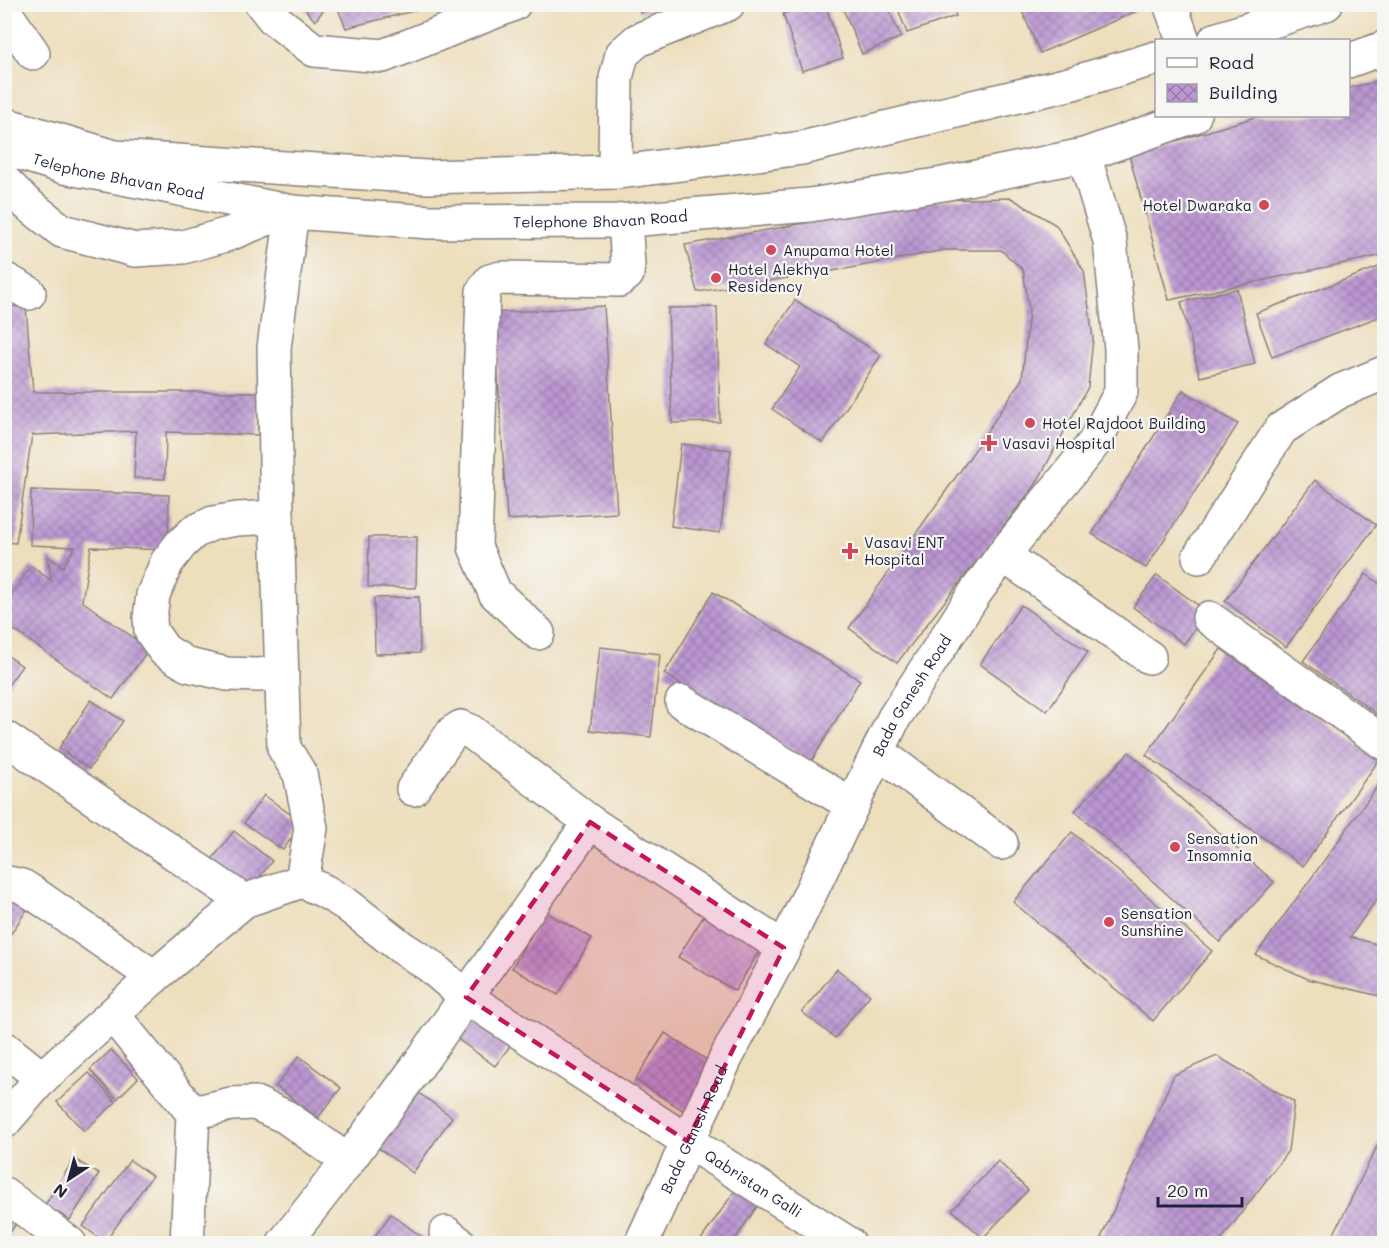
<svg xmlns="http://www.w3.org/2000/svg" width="1389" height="1248" font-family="Mali,sans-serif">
<defs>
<pattern id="building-cross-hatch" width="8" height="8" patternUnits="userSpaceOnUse" patternTransform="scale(1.5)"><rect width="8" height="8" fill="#bc97d2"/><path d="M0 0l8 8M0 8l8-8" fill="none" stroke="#987bac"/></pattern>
</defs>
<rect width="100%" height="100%" fill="#f6f6f2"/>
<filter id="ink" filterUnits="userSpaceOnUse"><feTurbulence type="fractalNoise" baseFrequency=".0167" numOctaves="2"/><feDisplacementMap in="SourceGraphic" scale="12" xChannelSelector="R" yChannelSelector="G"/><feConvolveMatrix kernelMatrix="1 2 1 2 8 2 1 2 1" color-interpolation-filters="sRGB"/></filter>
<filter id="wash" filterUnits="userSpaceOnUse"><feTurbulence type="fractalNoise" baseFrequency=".008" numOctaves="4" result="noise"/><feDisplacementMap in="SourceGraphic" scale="24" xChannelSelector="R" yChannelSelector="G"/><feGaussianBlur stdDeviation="1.35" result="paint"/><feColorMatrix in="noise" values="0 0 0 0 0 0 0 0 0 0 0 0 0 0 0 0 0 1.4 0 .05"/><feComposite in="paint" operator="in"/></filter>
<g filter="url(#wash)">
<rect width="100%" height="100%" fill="#eddebc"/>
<g id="blocks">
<g fill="url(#building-cross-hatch)">
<polygon points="301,4 328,4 315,21"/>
<polygon points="336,4 437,4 437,5 346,28"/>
<polygon points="637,4 660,4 640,13"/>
<polygon points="812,4 825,4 843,58 802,71 783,14"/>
<polygon points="841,4 886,4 901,37 862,54"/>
<polygon points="896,4 952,4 956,16 907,33"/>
<polygon points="1019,4 1153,4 1040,53"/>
<polygon points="1384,80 1384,255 1169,300 1129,155 1259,116 1348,116 1348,88"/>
<polygon points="1011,198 1056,225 1084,271 1093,339 1088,387 1036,484 897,663 849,628 968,460 1022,379 1029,310 1023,270 1001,250 944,250 851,268 697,292 685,245 932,200"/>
<polygon points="1384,265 1384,315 1272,357 1256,313"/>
<polygon points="1237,289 1255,364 1200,377 1181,302"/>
<polygon points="795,300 881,355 823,443 772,409 800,367 766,344"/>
<polygon points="4,306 26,307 33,392 259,392 258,435 166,432 165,479 134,478 136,431 32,435 16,543 4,542"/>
<polygon points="604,306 617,513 507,520 494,313"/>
<polygon points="717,307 720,422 672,423 668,308"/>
<polygon points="1183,390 1238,424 1146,568 1092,534"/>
<polygon points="681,444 731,450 720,533 671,526"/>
<polygon points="1315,480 1376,525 1286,647 1225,601"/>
<polygon points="31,490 169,495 168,550 91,547 82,601 149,649 113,699 4,623 4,604 31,566 52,581 47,556 63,567 75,547 30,545"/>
<polygon points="369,537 417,537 416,588 368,587"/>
<polygon points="1366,574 1384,587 1384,710 1380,716 1303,661"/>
<polygon points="1157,575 1207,612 1184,644 1133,607"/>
<polygon points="713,592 860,680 811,762 664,674"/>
<polygon points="419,597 420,653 375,654 374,598"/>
<polygon points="1021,605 1088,652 1047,711 980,664"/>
<polygon points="600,647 660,654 651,737 590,730"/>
<polygon points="1221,649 1379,760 1303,866 1146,755"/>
<polygon points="4,653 22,666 4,691"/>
<polygon points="91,700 123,721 89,769 59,748"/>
<polygon points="1129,752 1274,882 1220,942 1075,811"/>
<polygon points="1384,777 1384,889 1350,937 1384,946 1384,997 1308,979 1256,955"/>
<polygon points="264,795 302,823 283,850 244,823"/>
<polygon points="234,831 272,861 248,892 210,862"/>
<polygon points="1072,832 1212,951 1153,1021 1013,902"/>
<polygon points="14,886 34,899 4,944 4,901"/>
<polygon points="710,906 766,940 735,991 678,957"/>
<polygon points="545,912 592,938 558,995 512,968"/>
<polygon points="837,969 870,995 835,1038 802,1012"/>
<polygon points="473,1007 516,1038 495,1066 452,1035"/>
<polygon points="665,1033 715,1065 686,1112 635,1080"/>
<polygon points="111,1050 138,1078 117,1099 90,1070"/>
<polygon points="299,1056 341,1088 318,1118 276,1086"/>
<polygon points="1217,1056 1294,1102 1288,1151 1218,1244 1111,1244 1101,1238 1174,1075"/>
<polygon points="89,1073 116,1102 84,1131 57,1102"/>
<polygon points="412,1088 452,1117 413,1173 373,1144"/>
<polygon points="1384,1132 1384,1244 1329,1244"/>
<polygon points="74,1159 99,1174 70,1220 45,1205"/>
<polygon points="130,1160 152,1176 105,1242 83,1226"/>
<polygon points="998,1161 1028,1190 983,1238 952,1210"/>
<polygon points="736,1189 758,1205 732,1244 698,1244"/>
<polygon points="4,1203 22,1215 4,1241"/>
<polygon points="391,1214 431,1244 369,1244"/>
</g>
</g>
</g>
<g filter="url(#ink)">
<use href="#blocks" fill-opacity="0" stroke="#88807c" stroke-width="1.5"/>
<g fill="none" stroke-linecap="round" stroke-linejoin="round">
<g stroke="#88807c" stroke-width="36">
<g id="minor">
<polyline points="262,4 273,18 314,50 383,56 514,4"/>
<polyline points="1170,4 1183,40"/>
<polyline points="4,11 33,53"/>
<polyline points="615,172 616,78 622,54 638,40 728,4"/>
<polyline points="4,181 25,202 62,231 135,250 183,247 229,234 266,219 292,212 274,348 277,517 284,748 300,774 311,828 302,881"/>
<polyline points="4,279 29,293"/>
<polyline points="277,517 237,519 213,523 194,532 181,544 167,562 153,595 150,618 151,631 164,650 188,665 227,674 258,675 281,673"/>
<polyline points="1003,555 1149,657"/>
<polyline points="1199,557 1281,429 1340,391 1384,373"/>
<polyline points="1209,618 1384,743"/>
<polyline points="538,633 495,593 475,547 483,291 490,281 501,278 619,280 627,274 628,265 625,221"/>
<polyline points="682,702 852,805"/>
<polyline points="4,737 244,901"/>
<polyline points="878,752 1001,843"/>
<polyline points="413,789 453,732 461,727 470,731 590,822 784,948"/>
<polyline points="4,882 22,886 36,895 154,977"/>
<polyline points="113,1015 193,1113 187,1244"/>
<polyline points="4,1048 42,1078"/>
<polyline points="193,1113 231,1104 255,1103 286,1117 348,1161"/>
<polyline points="4,1122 42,1078 154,977 244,901 302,881 324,891 346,904 401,947 430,966 466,997 590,822"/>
<polyline points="4,1194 70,1244"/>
<polyline points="446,1233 460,1244"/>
<path id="s1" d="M283,1244L348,1161L425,1056L466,997L687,1141L849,1244"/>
<path id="s2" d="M641,1244L726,1058L784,948L894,718L975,593L1003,555L1094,443L1121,392V349L1110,241L1084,155"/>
</g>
</g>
<g stroke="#88807c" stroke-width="36">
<g id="major">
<polyline points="1215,40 1326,4"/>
<polyline points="1348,61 1384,48"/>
<polyline points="4,124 115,157 427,177 615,172 636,170 802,148 1073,83 1156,58"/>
<path id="s3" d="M4,148L64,167L165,186L292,212L430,222L617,221L810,205L943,184L1084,155L1194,116"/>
</g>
</g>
<use href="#minor" stroke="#fff" stroke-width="33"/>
<use href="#major" stroke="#fff" stroke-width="33"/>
</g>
</g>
<path fill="#c2185b" fill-opacity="0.2" stroke="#c2185b" stroke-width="4.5" stroke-dasharray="12 8" stroke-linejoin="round" d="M590,822L784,948L687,1141L466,997Z"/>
<g fill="#d1495b" stroke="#f6f6f2" stroke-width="2">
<circle cx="1264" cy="205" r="6"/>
<circle cx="771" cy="250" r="6"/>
<circle cx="716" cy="278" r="6"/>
<circle cx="1030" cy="423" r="6"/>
<path d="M986 434h6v6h6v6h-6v6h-6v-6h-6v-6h6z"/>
<path d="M847 542h6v6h6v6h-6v6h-6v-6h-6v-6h6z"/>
<circle cx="1175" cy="847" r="6"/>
<circle cx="1109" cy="922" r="6"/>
</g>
<g text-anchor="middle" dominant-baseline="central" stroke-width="4.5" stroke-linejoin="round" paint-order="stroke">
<g font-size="15" fill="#22223b" stroke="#f6f6f2">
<text stroke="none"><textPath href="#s3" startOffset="118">Telephone Bhavan Road</textPath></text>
<text stroke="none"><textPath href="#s3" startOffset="604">Telephone Bhavan Road</textPath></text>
<text stroke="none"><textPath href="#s2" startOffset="612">Bada Ganesh Road</textPath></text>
<text stroke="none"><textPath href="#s2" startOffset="126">Bada Ganesh Road</textPath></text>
<text stroke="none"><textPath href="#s1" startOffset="650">Qabristan Galli</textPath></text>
</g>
<g font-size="15" fill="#22223b" stroke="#f6f6f2" text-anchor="start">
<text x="1252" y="205" text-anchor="end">Hotel Dwaraka</text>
<text x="783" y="250">Anupama Hotel</text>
<text x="728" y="269">Hotel Alekhya<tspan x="728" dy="17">Residency</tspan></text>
<text x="1042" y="423">Hotel Rajdoot Building</text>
<text x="1002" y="443">Vasavi Hospital</text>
<text x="864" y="542">Vasavi ENT<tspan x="864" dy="17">Hospital</tspan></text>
<text x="1187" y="838">Sensation<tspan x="1187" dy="17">Insomnia</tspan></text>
<text x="1121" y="913">Sensation<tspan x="1121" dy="17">Sunshine</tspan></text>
</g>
</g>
<rect width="1389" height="1248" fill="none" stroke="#f6f6f2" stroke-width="24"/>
<rect x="1155" y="39" width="195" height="78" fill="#f6f6f2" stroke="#a1a1a9" stroke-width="1.5"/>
<rect x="1167" y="58" width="30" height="9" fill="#ffffff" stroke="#a1a1a9" stroke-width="1.5"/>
<text x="1209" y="69" font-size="18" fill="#22223b">Road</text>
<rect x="1167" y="84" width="30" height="18" fill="url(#building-cross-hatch)" stroke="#a1a1a9" stroke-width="1.5"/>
<text x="1209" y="99" font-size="18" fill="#22223b">Building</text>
<g transform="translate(69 1179) rotate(216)" stroke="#f6f6f2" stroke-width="4.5" paint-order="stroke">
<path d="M0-4.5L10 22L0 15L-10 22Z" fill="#22223b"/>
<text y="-9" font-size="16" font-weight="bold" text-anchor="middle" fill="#22223b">N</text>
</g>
<path d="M1158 1197v9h84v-9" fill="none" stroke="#22223b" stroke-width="3"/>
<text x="1167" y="1197" font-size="18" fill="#22223b" stroke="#f6f6f2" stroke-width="4.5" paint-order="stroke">20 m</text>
</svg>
